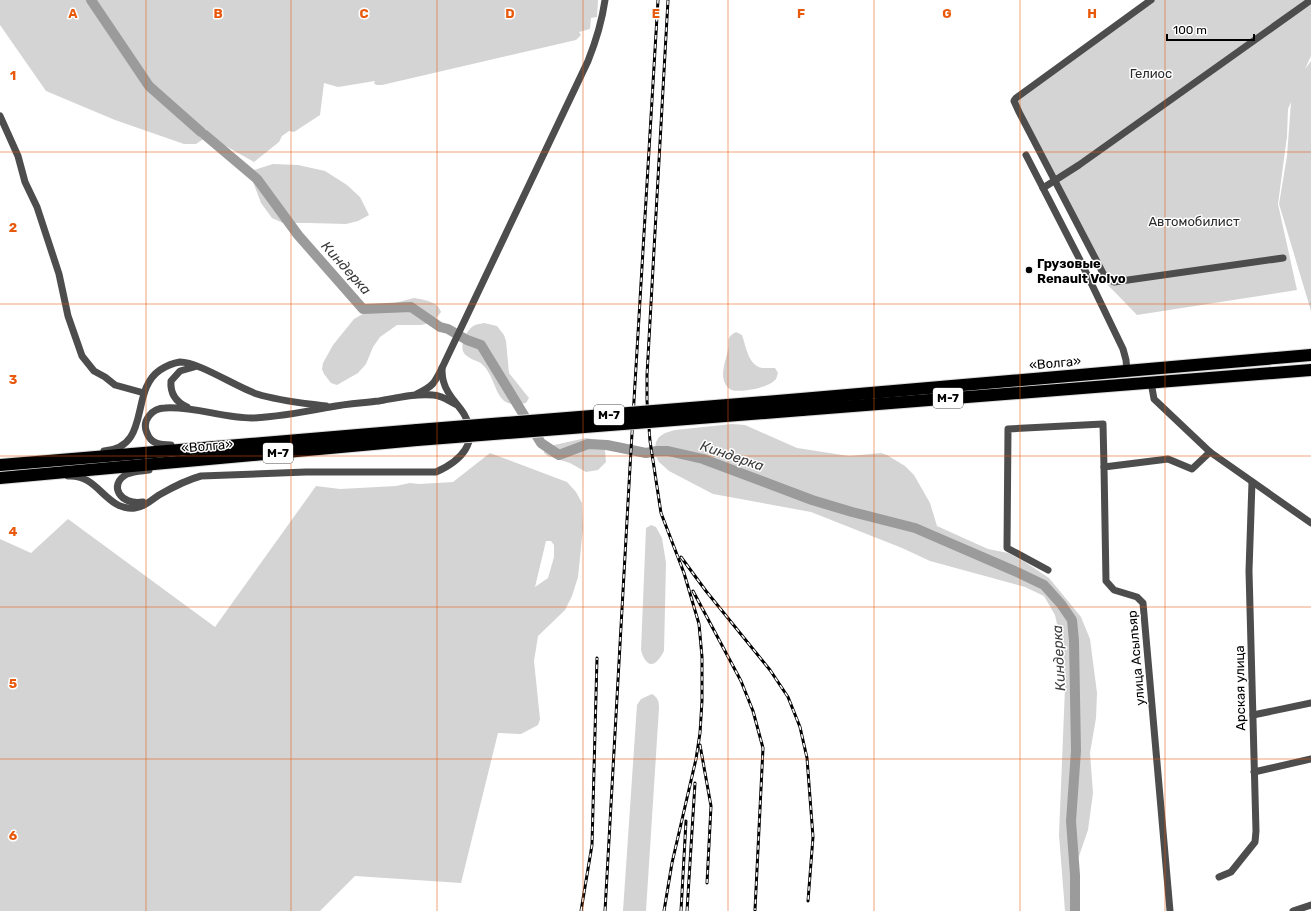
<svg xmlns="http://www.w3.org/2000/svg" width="1311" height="911" font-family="Rubik,sans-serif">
<rect width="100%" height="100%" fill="#fff"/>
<g fill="#d4d4d4" fill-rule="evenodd">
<polygon points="0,0 598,0 597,17 591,18 590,29 579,32 581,35 576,40 382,85 376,85 374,83 375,81 338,87 324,83 320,115 294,132 289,131 282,136 279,142 254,162 208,136 196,144 184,144 115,120 46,91 0,25"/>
<polygon points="1147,0 1311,0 1311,56 1305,69 1311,61 1311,311 1279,204 1287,156 1291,102 1288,109 1287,136 1278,204 1297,290 1137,315 1104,281 1066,209 1011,98"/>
<polygon points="273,164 298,165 325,171 347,185 360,197 369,215 358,221 346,224 309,223 283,223 272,218 261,203 250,174 254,170"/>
<path d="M414,298C425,300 437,301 441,312L433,322L421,325H397L380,337L373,347L366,364L358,373L337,385L331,383L324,374L322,369L323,363L333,345L354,319L372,309Z"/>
<path d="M484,323L497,326L504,335L506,341L509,373L529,398L526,403C496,410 499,388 487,370C480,359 474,362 467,356C457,350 465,332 472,327C475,324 480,324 484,323Z"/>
<path d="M736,332L742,335C746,346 748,365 762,368C766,368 771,368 775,368L778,373C777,375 777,377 776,379C769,388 741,393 732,390C728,389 725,384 724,381C721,372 726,359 728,350C730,341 725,338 736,332Z"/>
<polygon points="732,424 745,425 797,448 849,456 881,453 887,455 905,466 914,475 930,503 937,526 988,549 1008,553 1025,562 1049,578 1081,617 1090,639 1097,693 1096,718 1090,753 1093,793 1088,830 1078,859 1079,911 1065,911 1059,835 1065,688 1063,651 1055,615 1044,596 1025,587 930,561 902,548 811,512 713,494 669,471 659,462 654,452 656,442 659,437 665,433 675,430"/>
<polygon points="586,438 598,440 605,450 606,462 598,470 586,472 570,463 548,456 544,453 545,447"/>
<path d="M490,453L567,482L576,492L582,503L583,528L578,577L572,596L565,610L538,636L534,661L540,719L538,725L521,734L498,733L461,883L355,876L320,911H0V539L31,553L68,519L215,627L316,486L340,489L396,486L410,483L419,484L453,482ZM546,541H551L554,545V557L548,578L535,587Z"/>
<path d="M651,525L656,527L662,538L666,563L664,651C662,654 661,657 658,660C650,670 643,659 641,650L646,528Z"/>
<path d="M652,694C658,698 659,701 659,708L646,911H623L637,705L641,699Z"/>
</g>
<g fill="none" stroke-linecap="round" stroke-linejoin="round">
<g stroke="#9b9b9b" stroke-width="10">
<polyline points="91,0 149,86 201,132"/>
<polyline points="205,135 257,179 298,235 363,309 411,307 440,327 448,329 467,340 481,345 541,443 559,455 588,444 607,445 646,453 657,451 668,451 703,459 812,500 852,512 915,528 1019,573 1044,585 1061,604 1072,620 1074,641 1076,751 1071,821 1075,875 1075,911"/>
</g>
<g stroke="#dbdbdb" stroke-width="14">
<g id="highway">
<polyline points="801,399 1311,355"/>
<polyline points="802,410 1311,370"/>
<polyline points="0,465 417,430"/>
<polyline points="0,478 417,440"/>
</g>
</g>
<g stroke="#4d4d4d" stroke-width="7">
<polyline points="1151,0 1016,98 1014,101 1019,112 1105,277 1114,282 1283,258"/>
<polyline points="0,116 18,156 25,182 37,207 59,274 68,316 82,356 94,371 105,377 115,385 144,393"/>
<polyline points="1026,155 1079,258 1123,349 1126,360 1127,371"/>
<polyline points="1043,188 1079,165 1311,0"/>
<polyline points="1151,382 1154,399 1210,452 1311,523"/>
<path d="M417,394C433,386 434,384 442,368L588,61C596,41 602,21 605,0"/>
<path d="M187,407C176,402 170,394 171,381L180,371L194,367"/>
<path d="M171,445C160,445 151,444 147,433C141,420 153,408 165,408C194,406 223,418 252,418C279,417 304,412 330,407C346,404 363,403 379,401C396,398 415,393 433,395C441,395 448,400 455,404"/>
<path d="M104,451C152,447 129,391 160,370C166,366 174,363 180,362C199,362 236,387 257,394C279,401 303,403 326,406"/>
<path d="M68,476C99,474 105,511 135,508C145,507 151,500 159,495C173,487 186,480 201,476L306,472H436C461,461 480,442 464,414C458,404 447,395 444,383C442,378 442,373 442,368"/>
<path d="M143,502C121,506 107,485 127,474C134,471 142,471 149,470"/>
<polyline points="1048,570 1007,548 1008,429 1103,424 1104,467"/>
<polyline points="1253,715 1311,703"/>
<polyline points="1254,772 1311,759"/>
<polyline points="1219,877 1231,872 1255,842 1256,831 1249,571 1252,482"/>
<polyline points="1170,911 1143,603 1137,597 1114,590 1106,581 1104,467 1168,459 1192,469 1210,452"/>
<polyline points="1293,911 1311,905"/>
</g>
<use href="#highway" stroke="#000" stroke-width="12"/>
<g stroke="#000" stroke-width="3">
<g id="rail">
<polyline points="681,557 706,591 770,670 788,697 800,727 807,758 813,837 808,901"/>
<polyline points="693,591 741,681 753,711 763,748 755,910"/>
<polyline points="700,745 711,806 707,883"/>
<polyline points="581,911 592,845 597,658"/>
<polyline points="605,911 630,467 658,0"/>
<polyline points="664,911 672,863 696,759 700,733 702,701 702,657 699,624 684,573 661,513 650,441 647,401 647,375 668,0"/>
<polyline points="681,911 686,821"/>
<polyline points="687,911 695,783"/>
</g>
</g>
<use href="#rail" stroke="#fff" stroke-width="1.5" stroke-dasharray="4.5" stroke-linecap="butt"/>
<g stroke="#dbdbdb" stroke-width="14" stroke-linecap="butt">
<g id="highway-bridge">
<polyline points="417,430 801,399"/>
<polyline points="417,440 802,410"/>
</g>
</g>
<use href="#highway-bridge" stroke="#000" stroke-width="12"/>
</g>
<path fill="none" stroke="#e8590c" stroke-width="1" stroke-opacity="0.55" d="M146,0V911M291,0V911M437,0V911M583,0V911M728,0V911M874,0V911M1020,0V911M1165,0V911M0,152H1311M0,304H1311M0,456H1311M0,607H1311M0,759H1311"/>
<circle fill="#000" stroke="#fff" stroke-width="1.5" cx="1029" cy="270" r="4"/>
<g text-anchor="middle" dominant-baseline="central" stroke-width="3" stroke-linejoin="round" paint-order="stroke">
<g fill="#fff" stroke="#4c4c4c" stroke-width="1">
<rect x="933" y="388" width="30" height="20" rx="3"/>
<rect x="594" y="405" width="30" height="20" rx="3"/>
<rect x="263" y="443" width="30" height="20" rx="3"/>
</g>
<g font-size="12" font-weight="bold" fill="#000">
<text x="948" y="398">М-7</text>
<text x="609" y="415">М-7</text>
<text x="278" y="453">М-7</text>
</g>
<g font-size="13" fill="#2b2b2b" stroke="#fff">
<text x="1151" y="73">Гелиос</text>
<text x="1194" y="221">Автомобилист</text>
</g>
<g font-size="13" font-weight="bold" fill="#000" stroke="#fff" text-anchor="start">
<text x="1037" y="263">Грузовые<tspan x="1037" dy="15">Renault Volvo</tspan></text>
</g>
<g font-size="13" fill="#000" stroke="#fff">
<text transform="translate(1055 363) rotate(-5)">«Волга»</text>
<text transform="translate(207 446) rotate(-5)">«Волга»</text>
<text transform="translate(1136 658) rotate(-95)">улица Асылъяр</text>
<text transform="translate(1240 688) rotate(-91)">Арская улица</text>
</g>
<g font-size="14" font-style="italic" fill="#3c3c3c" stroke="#fff">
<text transform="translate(346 268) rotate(48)">Киндерка</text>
<text transform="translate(732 456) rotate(19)">Киндерка</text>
<text transform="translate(1059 658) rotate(-93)">Киндерка</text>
</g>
</g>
<g font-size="13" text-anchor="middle" font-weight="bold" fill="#e8590c" stroke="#fff" stroke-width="3" stroke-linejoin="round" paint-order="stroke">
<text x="73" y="18">A</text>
<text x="218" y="18">B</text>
<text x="364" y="18">C</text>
<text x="510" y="18">D</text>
<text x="656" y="18">E</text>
<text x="801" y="18">F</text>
<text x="947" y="18">G</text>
<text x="1092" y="18">H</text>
<text x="13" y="80">1</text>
<text x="13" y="232">2</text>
<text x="13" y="384">3</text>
<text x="13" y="536">4</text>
<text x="13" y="688">5</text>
<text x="13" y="840">6</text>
</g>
<path d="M1167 34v6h87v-6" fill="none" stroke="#000000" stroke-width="2"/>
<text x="1173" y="34" font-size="12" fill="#000000" stroke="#ffffff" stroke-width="3" paint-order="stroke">100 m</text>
</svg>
